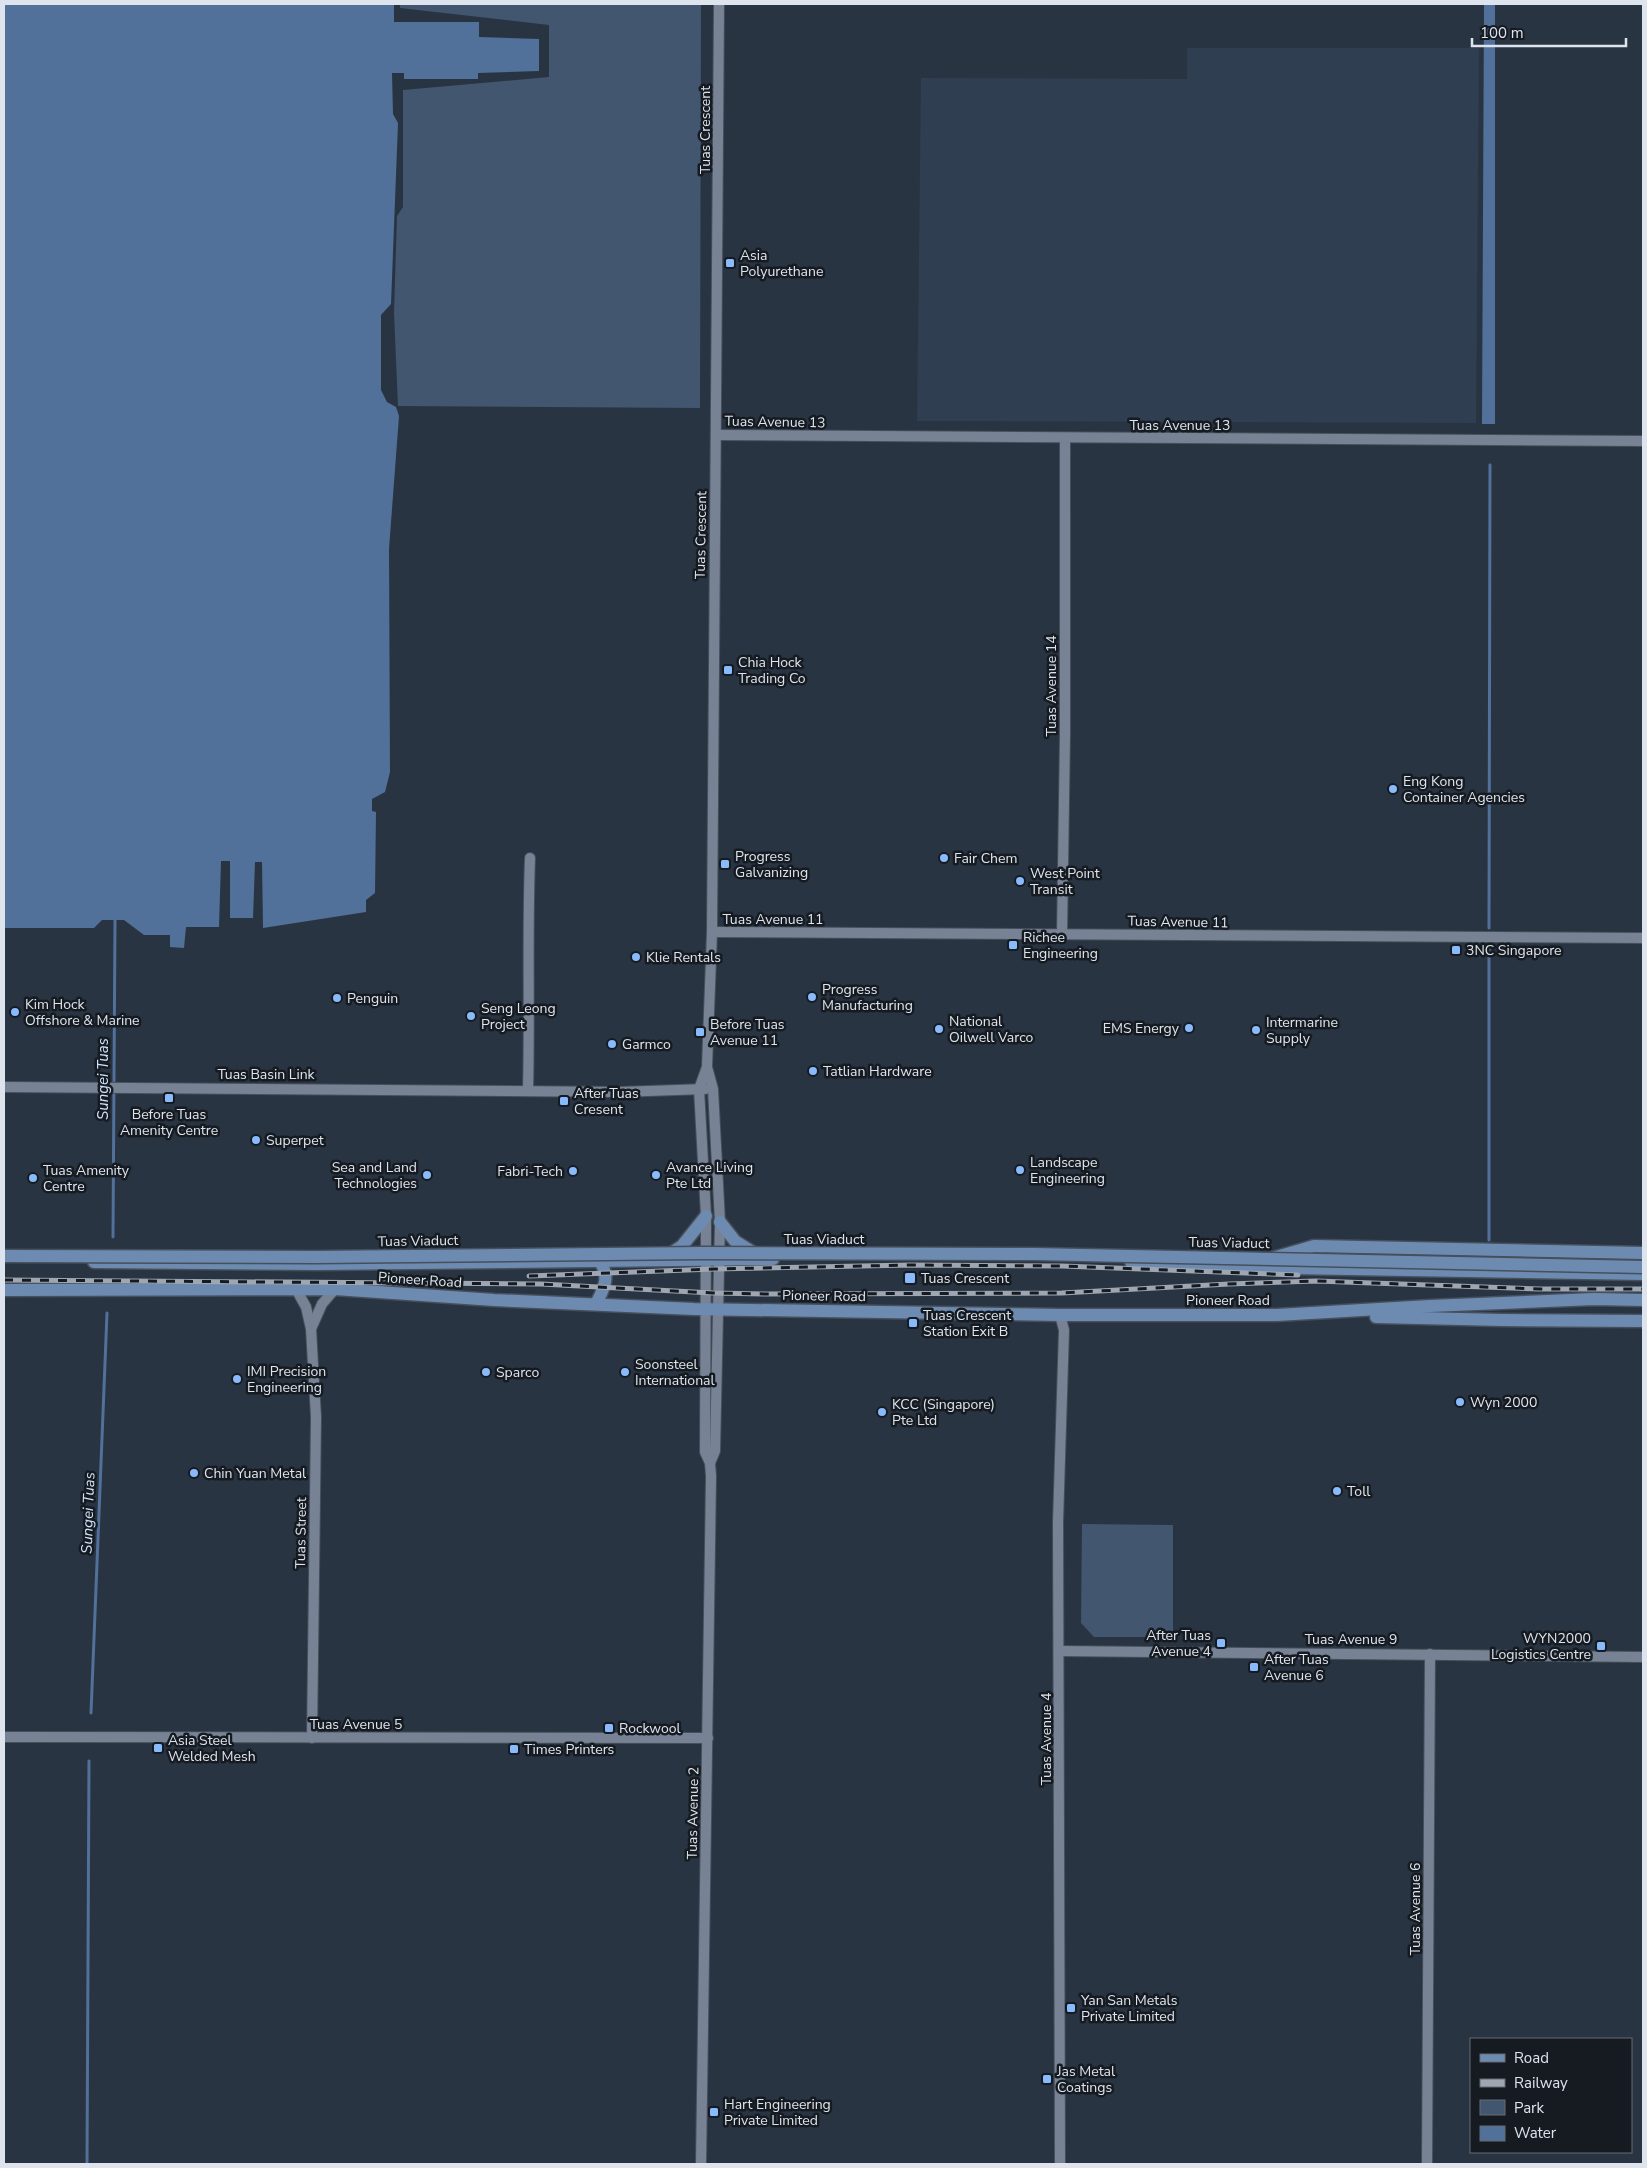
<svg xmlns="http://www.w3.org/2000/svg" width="1647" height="2168" font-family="'Nunito Sans',sans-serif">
<rect width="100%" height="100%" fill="#293442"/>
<polygon fill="#303e51" points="1187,48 1479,48 1476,423 917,421 921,78 1187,79"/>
<g fill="#42566f">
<polygon points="400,4 701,4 700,408 398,406 394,313 397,216 403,207 403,90 549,77 549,25 400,8"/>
<polygon points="1082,1524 1173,1525 1173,1637 1094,1637 1081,1623"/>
</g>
<g fill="#51719a">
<polygon points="4,4 394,4 394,22 479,22 479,37 539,39 539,71 478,73 478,79 404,79 404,73 392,73 393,114 398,123 391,304 381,315 381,390 387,402 396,407 399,416 389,549 390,772 385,792 372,799 372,811 376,812 375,893 366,900 366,912 263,928 262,862 255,862 253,918 230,918 230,861 221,861 219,927 186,927 184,948 170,947 170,935 144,935 124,920 102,920 94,928 4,928"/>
<polygon points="1484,4 1495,4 1495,424 1482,424"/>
</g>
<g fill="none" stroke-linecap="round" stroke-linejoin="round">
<g stroke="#51719a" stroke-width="3">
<polyline points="1489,928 1490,465"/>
<polyline points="1489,946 1489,1240"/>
<polyline points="113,1237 115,920"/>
<polyline points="91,1713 107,1313"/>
<polyline points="87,2164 89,1761"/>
</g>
<g stroke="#464f5b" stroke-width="12">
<g id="minor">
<polyline points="716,435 1643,441"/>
<polyline points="712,932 1643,938"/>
<polyline points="1062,934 1065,735 1065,438"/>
<polyline points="4,1087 619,1092 705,1089"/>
<path d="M528,1090C530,1013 527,935 530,858"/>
<polyline points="296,1289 306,1307 311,1329 316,1417 312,1738"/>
<polyline points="311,1329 322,1304 335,1289"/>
<polyline points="710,1463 715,1451 720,1222 713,1089 707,1067 712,932 719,4"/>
<polyline points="1059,1651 1643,1657"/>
<polyline points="4,1737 708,1738"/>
<polyline points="701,2164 711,1476 710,1463 705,1452 706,1216 699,1089 707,1067"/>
<polyline points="1060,2164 1058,1522 1064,1330 1060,1315"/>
<polyline points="1427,2164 1430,1654"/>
</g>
</g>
<g stroke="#464f5b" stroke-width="15">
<g id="major">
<polyline points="720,1222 735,1241 759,1256"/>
<polyline points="667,1256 682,1246 706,1216"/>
<polyline points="1273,1258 1314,1246 1643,1253"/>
<polyline points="94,1262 318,1264 773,1259"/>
<polyline points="1131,1262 1290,1268 1643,1274"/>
<polyline points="4,1290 335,1289 494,1300 694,1309 1060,1315 1277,1315 1430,1306 1594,1299 1643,1300"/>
<path d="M596,1304C603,1290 611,1277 600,1262"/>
<polyline points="1376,1317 1502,1320 1643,1321"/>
</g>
</g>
<use href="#minor" stroke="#778394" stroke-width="10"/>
<use href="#major" stroke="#6d8bb1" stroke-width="12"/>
<g stroke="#9ea6b1" stroke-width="5">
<g id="rail">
<polyline points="529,1276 714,1269 911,1265 1062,1266 1298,1275"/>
<polyline points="4,1280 541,1284 713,1293 767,1294 1062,1293 1229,1284 1316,1281 1540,1289 1643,1289"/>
</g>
</g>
<use href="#rail" stroke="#161b22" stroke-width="3" stroke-dasharray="9" stroke-linecap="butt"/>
<g stroke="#464f5b" stroke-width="15" stroke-linecap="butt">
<polyline id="major-bridge" points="4,1256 317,1257 701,1253 1034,1254 1643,1267"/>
</g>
<use href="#major-bridge" stroke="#6d8bb1" stroke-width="12"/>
</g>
<g fill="#88bafc" stroke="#161b22" stroke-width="2">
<rect x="725" y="258" width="10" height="10" rx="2.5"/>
<rect x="723" y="665" width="10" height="10" rx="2.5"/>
<circle cx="1393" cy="789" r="5"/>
<circle cx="944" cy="858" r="5"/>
<rect x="720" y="859" width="10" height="10" rx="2.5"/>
<circle cx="1020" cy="881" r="5"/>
<rect x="1008" y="940" width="10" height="10" rx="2.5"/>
<rect x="1451" y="945" width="10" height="10" rx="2.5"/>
<circle cx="636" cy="957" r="5"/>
<circle cx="812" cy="997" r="5"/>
<circle cx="337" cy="998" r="5"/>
<circle cx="15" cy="1012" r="5"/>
<circle cx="471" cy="1016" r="5"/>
<circle cx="1189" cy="1028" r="5"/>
<circle cx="939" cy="1029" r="5"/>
<circle cx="1256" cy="1030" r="5"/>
<rect x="695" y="1027" width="10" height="10" rx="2.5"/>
<circle cx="612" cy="1044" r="5"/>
<circle cx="813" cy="1071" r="5"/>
<rect x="164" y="1093" width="10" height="10" rx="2.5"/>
<rect x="559" y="1096" width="10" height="10" rx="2.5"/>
<circle cx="256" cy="1140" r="5"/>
<circle cx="1020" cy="1170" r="5"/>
<circle cx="573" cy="1171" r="5"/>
<circle cx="427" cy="1175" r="5"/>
<circle cx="656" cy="1175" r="5"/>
<circle cx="33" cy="1178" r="5"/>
<rect x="904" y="1272" width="12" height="12" rx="2.5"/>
<rect x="908" y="1318" width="10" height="10" rx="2.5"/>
<circle cx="486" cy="1372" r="5"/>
<circle cx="625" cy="1372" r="5"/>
<circle cx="237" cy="1379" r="5"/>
<circle cx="1460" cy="1402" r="5"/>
<circle cx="882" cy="1412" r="5"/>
<circle cx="194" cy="1473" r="5"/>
<circle cx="1337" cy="1491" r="5"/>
<rect x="1216" y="1638" width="10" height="10" rx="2.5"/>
<rect x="1596" y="1641" width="10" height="10" rx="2.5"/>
<rect x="1249" y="1662" width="10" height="10" rx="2.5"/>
<rect x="604" y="1723" width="10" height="10" rx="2.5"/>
<rect x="153" y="1743" width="10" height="10" rx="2.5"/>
<rect x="509" y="1744" width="10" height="10" rx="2.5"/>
<rect x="1066" y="2003" width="10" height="10" rx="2.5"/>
<rect x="1042" y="2074" width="10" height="10" rx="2.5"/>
<rect x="709" y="2107" width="10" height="10" rx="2.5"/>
</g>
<g text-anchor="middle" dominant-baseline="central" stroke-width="5" stroke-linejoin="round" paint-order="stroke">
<g font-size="14" fill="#dde4ed" stroke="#161b22">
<text transform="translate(705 130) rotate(-90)">Tuas Crescent</text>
<text transform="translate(775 422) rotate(1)">Tuas Avenue 13</text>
<text x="1180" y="425">Tuas Avenue 13</text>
<text transform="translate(701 535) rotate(-89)">Tuas Crescent</text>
<text transform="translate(1051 686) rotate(-90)">Tuas Avenue 14</text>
<text x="773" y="919">Tuas Avenue 11</text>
<text transform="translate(1178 922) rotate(1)">Tuas Avenue 11</text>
<text x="266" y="1074">Tuas Basin Link</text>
<text x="824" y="1239">Tuas Viaduct</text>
<text transform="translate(418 1241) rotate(-1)">Tuas Viaduct</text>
<text transform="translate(1229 1243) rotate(1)">Tuas Viaduct</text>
<text transform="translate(420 1280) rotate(4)">Pioneer Road</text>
<text transform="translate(824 1296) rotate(1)">Pioneer Road</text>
<text x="1228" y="1300">Pioneer Road</text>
<text transform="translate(301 1533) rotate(-89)">Tuas Street</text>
<text x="1351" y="1639">Tuas Avenue 9</text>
<text x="356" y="1724">Tuas Avenue 5</text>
<text transform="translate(1046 1739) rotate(-90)">Tuas Avenue 4</text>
<text transform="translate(693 1813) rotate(-89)">Tuas Avenue 2</text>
<text transform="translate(1415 1909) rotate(-90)">Tuas Avenue 6</text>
</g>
<g font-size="14" fill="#dde4ed" stroke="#161b22" text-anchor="start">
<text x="740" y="255">Asia<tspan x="740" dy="16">Polyurethane</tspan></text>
<text x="738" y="662">Chia Hock<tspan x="738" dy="16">Trading Co</tspan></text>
<text x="1403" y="781">Eng Kong<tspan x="1403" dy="16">Container Agencies</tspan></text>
<text x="735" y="856">Progress<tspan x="735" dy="16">Galvanizing</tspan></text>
<text x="954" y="858">Fair Chem</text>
<text x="1030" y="873">West Point<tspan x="1030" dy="16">Transit</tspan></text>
<text x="1023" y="937">Richee<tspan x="1023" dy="16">Engineering</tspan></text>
<text x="1466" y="950">3NC Singapore</text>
<text x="646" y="957">Klie Rentals</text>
<text x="822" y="989">Progress<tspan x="822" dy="16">Manufacturing</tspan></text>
<text x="347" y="998">Penguin</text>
<text x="25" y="1004">Kim Hock<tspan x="25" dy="16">Offshore &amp; Marine</tspan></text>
<text x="481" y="1008">Seng Leong<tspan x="481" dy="16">Project</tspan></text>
<text x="949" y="1021">National<tspan x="949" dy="16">Oilwell Varco</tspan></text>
<text x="1266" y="1022">Intermarine<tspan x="1266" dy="16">Supply</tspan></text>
<text x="710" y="1024">Before Tuas<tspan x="710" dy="16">Avenue 11</tspan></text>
<text x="1179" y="1028" text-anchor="end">EMS Energy</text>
<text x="622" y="1044">Garmco</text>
<text x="823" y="1071">Tatlian Hardware</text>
<text x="574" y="1093">After Tuas<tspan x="574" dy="16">Cresent</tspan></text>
<text x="169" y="1114" text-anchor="middle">Before Tuas<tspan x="169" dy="16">Amenity Centre</tspan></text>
<text x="266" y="1140">Superpet</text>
<text x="1030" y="1162">Landscape<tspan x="1030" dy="16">Engineering</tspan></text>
<text x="417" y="1167" text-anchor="end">Sea and Land<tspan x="417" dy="16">Technologies</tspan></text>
<text x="666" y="1167">Avance Living<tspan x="666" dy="16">Pte Ltd</tspan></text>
<text x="43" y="1170">Tuas Amenity<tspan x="43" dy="16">Centre</tspan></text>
<text x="563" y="1171" text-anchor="end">Fabri-Tech</text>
<text x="921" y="1278">Tuas Crescent</text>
<text x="923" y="1315">Tuas Crescent<tspan x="923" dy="16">Station Exit B</tspan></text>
<text x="635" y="1364">Soonsteel<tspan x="635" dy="16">International</tspan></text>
<text x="247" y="1371">IMI Precision<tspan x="247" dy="16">Engineering</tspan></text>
<text x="496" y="1372">Sparco</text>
<text x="1470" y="1402">Wyn 2000</text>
<text x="892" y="1404">KCC (Singapore)<tspan x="892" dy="16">Pte Ltd</tspan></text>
<text x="204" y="1473">Chin Yuan Metal</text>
<text x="1347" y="1491">Toll</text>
<text x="1211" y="1635" text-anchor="end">After Tuas<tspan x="1211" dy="16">Avenue 4</tspan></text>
<text x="1591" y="1638" text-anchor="end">WYN2000<tspan x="1591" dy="16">Logistics Centre</tspan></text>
<text x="1264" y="1659">After Tuas<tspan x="1264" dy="16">Avenue 6</tspan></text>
<text x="619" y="1728">Rockwool</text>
<text x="168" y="1740">Asia Steel<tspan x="168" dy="16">Welded Mesh</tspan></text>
<text x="524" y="1749">Times Printers</text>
<text x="1081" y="2000">Yan San Metals<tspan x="1081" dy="16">Private Limited</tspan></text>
<text x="1057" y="2071">Jas Metal<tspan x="1057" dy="16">Coatings</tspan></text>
<text x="724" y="2104">Hart Engineering<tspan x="724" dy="16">Private Limited</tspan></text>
</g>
<g font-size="15" font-style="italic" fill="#cee2fc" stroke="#161b22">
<text transform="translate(103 1079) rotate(-90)">Sungei Tuas</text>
<text transform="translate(88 1513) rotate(-88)">Sungei Tuas</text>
</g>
</g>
<rect width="1647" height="2168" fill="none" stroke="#dde4ed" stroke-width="10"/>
<rect x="1470" y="2038" width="162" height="115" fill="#161b22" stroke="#666b73"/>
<rect x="1480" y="2054" width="25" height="8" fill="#6d8bb1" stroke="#666b73"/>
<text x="1514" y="2063" font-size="15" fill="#dde4ed">Road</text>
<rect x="1480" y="2079" width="25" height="8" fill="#9ea6b1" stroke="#666b73"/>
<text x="1514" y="2088" font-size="15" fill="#dde4ed">Railway</text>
<rect x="1480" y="2100" width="25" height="15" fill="#42566f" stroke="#666b73"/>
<text x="1514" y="2113" font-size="15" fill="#dde4ed">Park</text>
<rect x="1480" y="2126" width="25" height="15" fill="#51719a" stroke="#666b73"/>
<text x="1514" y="2138" font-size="15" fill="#dde4ed">Water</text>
<path d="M1472 38v8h154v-8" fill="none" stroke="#dde4ed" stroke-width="2.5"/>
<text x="1480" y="38" font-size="15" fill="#dde4ed" stroke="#161b22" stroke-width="4" paint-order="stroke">100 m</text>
</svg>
